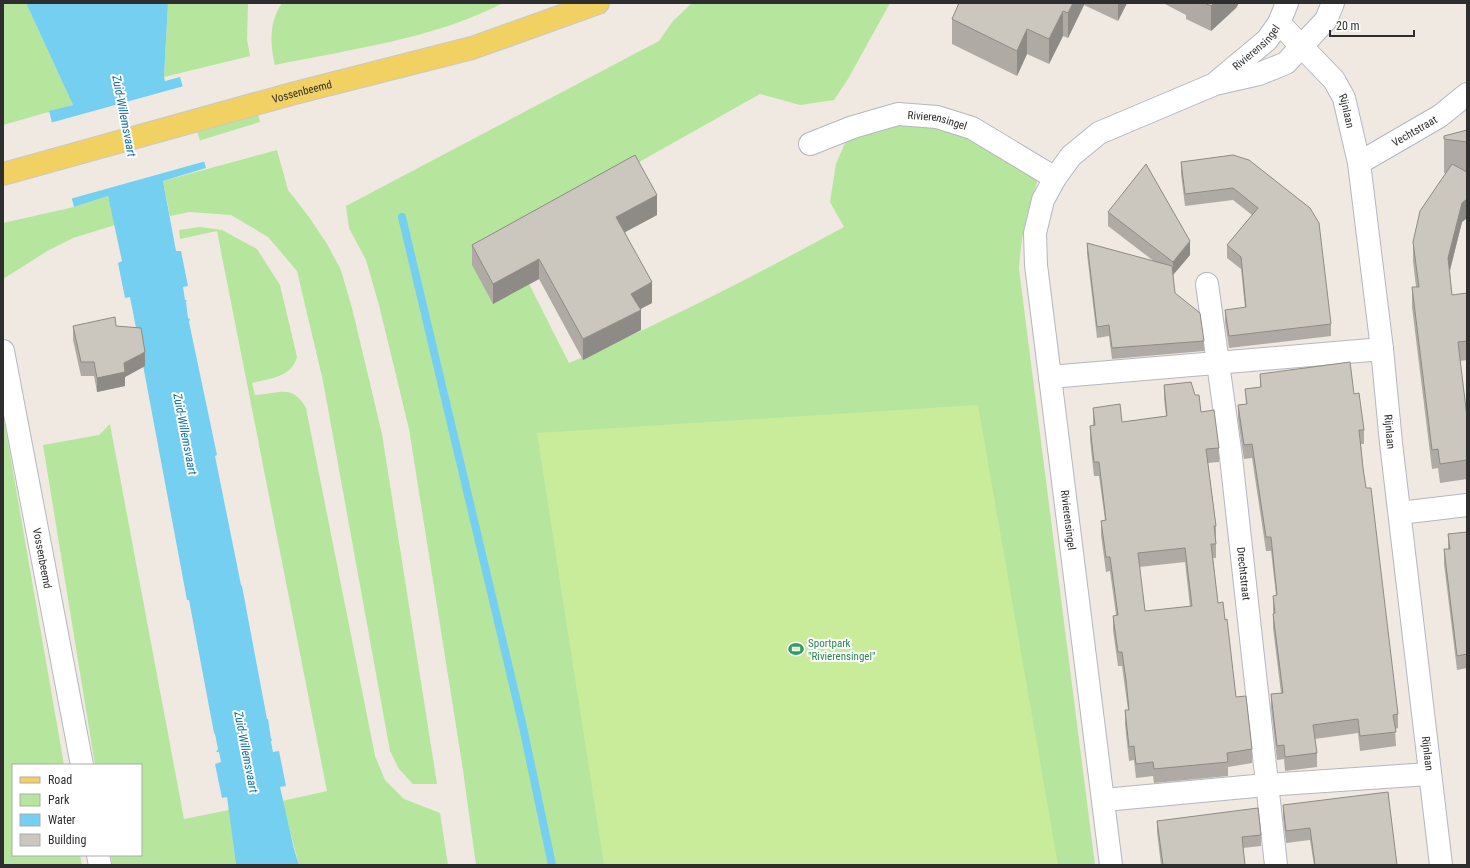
<svg xmlns="http://www.w3.org/2000/svg" width="1470" height="868" font-family="'Roboto Condensed',sans-serif">
<rect width="100%" height="100%" fill="#efe9e1"/>
<g fill="#b6e59e">
<polygon points="3,3 26,3 73,105 3,125"/>
<polygon points="168,3 248,3 247,40 250,56 164,77"/>
<path d="M282,3H503C434,39 351,49 275,65C270,44 269,22 282,3Z"/>
<path d="M692,3H890L848,79L834,100L800,105L760,94L474,255L526,278L569,363C663,323 754,276 844,227L830,202L836,164L851,129L871,121L948,125L1040,174C1028,207 1021,234 1019,269L1095,865H476L463,770L409,429L379,305L366,260L349,228L346,206L659,41L673,21Z"/>
<polygon points="253,94 260,122 198,141 191,116"/>
<polygon points="277,150 288,190 309,217 327,244 341,270 353,312 382,434 437,784 413,784 399,769 390,751 323,381 297,271 268,237 231,215 189,212 170,216 163,181"/>
<polygon points="108,196 115,225 73,238 49,250 3,279 3,223 74,207"/>
<path d="M200,227L222,230L257,249L280,285L297,357C291,378 270,378 252,383L255,395C278,394 292,383 306,408L375,756L385,780L404,799L440,813L448,865H299L282,801L327,791L217,231L180,239L179,230Z"/>
<polygon points="3,414 64,765 13,765 13,855 80,855 82,865 3,865"/>
<polygon points="110,424 184,819 229,810 236,865 112,865 111,855 141,855 141,765 95,765 43,445 99,435"/>
</g>
<polygon fill="#c9ec9a" points="978,405 1058,865 604,865 537,433"/>
<polygon fill="#75cff0" points="26,3 168,3 164,77 165,81 180,77 206,168 163,181 176,251 181,251 188,286 183,287 185,300 187,300 186,302 188,318 190,319 189,322 217,455 215,456 241,585 242,586 267,719 268,719 271,739 272,739 271,742 273,752 279,751 286,786 280,787 294,849 299,865 236,865 227,797 222,798 215,764 221,762 219,752 216,752 218,749 215,734 214,733 189,600 187,600 137,333 130,297 125,298 118,263 122,261 108,196 74,207 49,111 73,105"/>
<polygon fill="#efe9e1" points="184,86 206,161 70,199 50,123"/>
<g fill="none" stroke-linecap="round" stroke-linejoin="round">
<polyline stroke="#75cff0" stroke-width="8" points="402,217 523,727 552,865"/>
<g stroke="#b4b7c1" stroke-width="24">
<g id="minor">
<path id="s1" d="M1279,23L1334,80L1344,98L1359,163L1382,349L1391,443L1441,865"/>
<path id="s2" d="M1218,81L1267,40L1279,23L1287,3"/>
<path id="s3" d="M810,144L853,127L898,114L937,117L972,128L1055,178"/>
<path id="s4" d="M1359,163L1440,116L1467,94"/>
<path id="s5" d="M1207,284L1231,457L1276,865"/>
<path id="s6" d="M3,351L82,765"/>
<polyline points="1050,377 1382,349"/>
<polyline points="1400,513 1467,505"/>
<polyline points="1104,800 1266,785 1429,774"/>
<polyline points="98,855 100,865"/>
<polyline points="1111,865 1036,265 1035,233 1043,200 1055,178 1071,156 1099,133 1215,84 1259,74 1286,63 1326,20 1333,3"/>
</g>
</g>
<g stroke="#c9c9c9" stroke-width="24">
<g id="major">
<path id="s7" d="M3,174L295,93L472,48L598,3"/>
</g>
</g>
<use href="#minor" stroke="#fff" stroke-width="22"/>
<use href="#major" stroke="#f2d163" stroke-width="22"/>
</g>
<g fill="#afaba4" fill-rule="evenodd">
<polygon points="959,3 1127,3 1118,21 1084,5 1068,38 1063,36 1049,64 1027,54 1017,76 952,44 952,19"/>
<polygon points="1163,3 1239,3 1236,8 1211,31 1186,19 1186,15"/>
<polygon points="1467,130 1467,218 1462,222 1450,271 1452,295 1467,293 1467,360 1460,361 1467,417 1467,479 1440,483 1438,468 1432,469 1412,307 1412,287 1416,287 1413,261 1413,242 1446,173 1444,173 1444,136"/>
<polygon points="1233,155 1331,324 1331,336 1229,348 1225,322 1225,310 1245,308 1241,269 1227,258 1227,245 1252,215 1233,200 1185,206 1181,174 1181,162"/>
<polygon points="1108,212 1190,255 1173,275 1175,293 1204,341 1204,351 1112,359 1109,336 1097,338 1087,254 1087,243 1155,262 1108,226"/>
<polygon points="657,215 625,232 652,303 640,309 641,330 583,360 539,279 493,304 472,265 472,245"/>
<polygon points="73,326 116,326 145,366 125,377 125,386 97,392 94,376 81,376 73,340"/>
<polygon points="1260,374 1354,394 1364,430 1364,444 1361,444 1363,468 1398,714 1398,728 1395,729 1396,746 1360,751 1358,733 1315,739 1317,753 1317,767 1285,771 1284,759 1277,760 1271,708 1271,694 1281,693 1273,628 1273,596 1276,595 1271,551 1266,551 1252,458 1244,459 1238,419 1238,405 1246,404 1245,389 1260,387"/>
<path d="M1164,385L1195,395L1201,412L1219,448V462L1208,463L1216,526V558H1213L1218,603L1225,620L1236,697L1252,749V763L1228,767V776L1154,783L1153,776L1136,778L1134,760L1129,761L1125,725V710H1128L1122,666H1118L1113,630V616L1116,615L1110,571L1106,572L1101,535V521L1105,520L1099,476H1094L1090,440V426L1093,425V408L1122,422L1166,416L1164,399ZM1185,562L1190,607L1145,611L1139,567Z"/>
<polygon points="1467,532 1467,668 1457,670 1444,564 1444,549 1448,549 1448,534"/>
<polygon points="1283,805 1397,865 1314,865 1310,840 1286,843 1283,817"/>
<polygon points="1157,821 1261,835 1261,846 1243,848 1245,865 1161,865 1157,832"/>
</g>
<g fill="#8e8b86">
<polygon points="1073,3 1084,3 1084,5 1068,38 1068,13"/>
<polygon points="1118,3 1127,3 1118,21"/>
<polygon points="1214,3 1239,3 1236,8 1211,31 1211,6"/>
<polygon points="1063,11 1063,36 1049,64 1049,39"/>
<polygon points="1027,29 1027,54 1017,76 1017,51"/>
<polygon points="657,195 657,215 616,237 616,217"/>
<polygon points="1467,199 1467,218 1462,222 1448,277 1448,258 1462,203"/>
<polygon points="1190,241 1190,255 1173,275 1173,262"/>
<polygon points="539,259 539,279 493,304 493,284"/>
<polygon points="652,282 652,303 631,314 631,294"/>
<polygon points="641,310 641,330 583,360 583,339"/>
<polygon points="145,352 145,366 125,377 125,386 97,392 97,378"/>
</g>
<g fill="#cbc7bf" stroke="#8e8b86" fill-rule="evenodd">
<polygon points="959,3 1073,3 1068,13 1063,11 1049,39 1027,29 1017,51 952,19"/>
<polygon points="1204,3 1214,3 1211,6"/>
<polygon points="1467,130 1467,142 1444,139 1444,136"/>
<polygon points="635,155 657,195 616,217 652,282 631,294 641,310 583,339 539,259 493,284 472,245"/>
<polygon points="1233,155 1249,160 1310,208 1319,223 1331,324 1229,336 1225,310 1246,307 1241,257 1227,245 1258,208 1233,188 1185,194 1181,162"/>
<polygon points="1146,164 1190,241 1173,262 1108,212"/>
<polygon points="1452,164 1467,172 1467,199 1462,203 1448,258 1452,295 1467,293 1467,341 1458,342 1467,417 1467,460 1440,464 1438,449 1432,450 1412,287 1419,287 1413,242 1420,211"/>
<polygon points="1087,243 1172,266 1175,293 1200,313 1204,341 1112,348 1109,325 1097,327"/>
<polygon points="115,317 116,326 141,328 145,352 124,363 125,372 97,378 94,362 81,362 73,326"/>
<polygon points="1350,362 1354,394 1359,393 1364,430 1359,430 1363,468 1366,488 1371,488 1398,714 1393,715 1396,732 1360,736 1358,719 1313,725 1317,753 1285,757 1284,745 1277,746 1271,694 1283,693 1273,614 1275,613 1273,596 1277,595 1271,537 1266,537 1252,444 1244,445 1238,405 1247,404 1245,389 1261,387 1260,374"/>
<path d="M1191,382L1195,395H1199L1201,412L1214,410L1219,448L1206,449L1216,526H1214L1216,544H1211L1218,603L1223,602L1225,620L1227,619L1236,697L1246,696L1252,749L1227,753L1228,762L1154,769L1153,762L1136,764L1134,746L1129,747L1125,710H1129L1126,680L1122,652H1118L1113,616L1118,615L1110,557H1106L1101,521L1106,520L1099,462H1094L1090,426L1095,425L1093,408L1120,404L1122,422L1167,416L1164,385ZM1185,548L1192,606L1145,611L1138,553Z"/>
<polygon points="1467,532 1467,654 1457,656 1444,549 1450,549 1448,534"/>
<polygon points="1388,792 1397,865 1315,865 1310,828 1286,831 1283,805"/>
<polygon points="1258,808 1261,835 1242,837 1245,865 1163,865 1157,821"/>
</g>
<defs>
<g id="stadium-bare" transform="scale(1.2)"><path d="M0-5a6.5 5 0 1 0 0 10a6.5 5 0 1 0 0-10ZM-3.5-1.8h7v3.6h-7Z" fill="#2e9e5b" stroke="#fff" stroke-width="2.5" paint-order="stroke"/></g>
</defs>
<g fill-rule="evenodd">
<use href="#stadium-bare" x="796" y="649"/>
</g>
<g text-anchor="middle" dominant-baseline="central" stroke-width="4" stroke-linejoin="round" paint-order="stroke">
<g font-size="11" fill="#2e2e2e" stroke="#fff">
<text stroke="none"><textPath href="#s2" startOffset="51">Rivierensingel</textPath></text>
<text stroke="none"><textPath href="#s7" startOffset="310">Vossenbeemd</textPath></text>
<text stroke="none"><textPath href="#s1" startOffset="113">Rijnlaan</textPath></text>
<text stroke="none"><textPath href="#s3" startOffset="133">Rivierensingel</textPath></text>
<text stroke="none"><textPath href="#s4" startOffset="64">Vechtstraat</textPath></text>
<text stroke="none"><textPath href="#s1" startOffset="437">Rijnlaan</textPath></text>
<text transform="translate(1068 520) rotate(83)">Rivierensingel</text>
<text stroke="none"><textPath href="#s6" startOffset="211">Vossenbeemd</textPath></text>
<text stroke="none"><textPath href="#s5" startOffset="292">Drechtstraat</textPath></text>
<text stroke="none"><textPath href="#s1" startOffset="761">Rijnlaan</textPath></text>
</g>
<g font-size="11" fill="#27864d" stroke="#fff" text-anchor="start">
<text x="808" y="643">Sportpark<tspan x="808" dy="13">"Rivierensingel"</tspan></text>
</g>
<g font-size="12" font-style="italic" fill="#0d6fa3" stroke="#fff">
<text transform="translate(124 116) rotate(79)">Zuid-Willemsvaart</text>
<text transform="translate(185 434) rotate(79)">Zuid-Willemsvaart</text>
<text transform="translate(246 752) rotate(79)">Zuid-Willemsvaart</text>
</g>
</g>
<rect width="1470" height="868" fill="none" stroke="#2e2e2e" stroke-width="8"/>
<rect x="12" y="764" width="130" height="92" fill="#ffffff" stroke="#ababab"/>
<rect x="20" y="777" width="20" height="6" fill="#f2d163" stroke="#ababab"/>
<text x="48" y="784" font-size="12" fill="#2e2e2e">Road</text>
<rect x="20" y="794" width="20" height="12" fill="#b6e59e" stroke="#ababab"/>
<text x="48" y="804" font-size="12" fill="#2e2e2e">Park</text>
<rect x="20" y="814" width="20" height="12" fill="#75cff0" stroke="#ababab"/>
<text x="48" y="824" font-size="12" fill="#2e2e2e">Water</text>
<rect x="20" y="834" width="20" height="12" fill="#cbc7bf" stroke="#ababab"/>
<text x="48" y="844" font-size="12" fill="#2e2e2e">Building</text>
<path d="M1330 30v6h84v-6" fill="none" stroke="#2e2e2e" stroke-width="2"/>
<text x="1336" y="30" font-size="12" fill="#2e2e2e" stroke="#ffffff" stroke-width="3" paint-order="stroke">20 m</text>
</svg>
